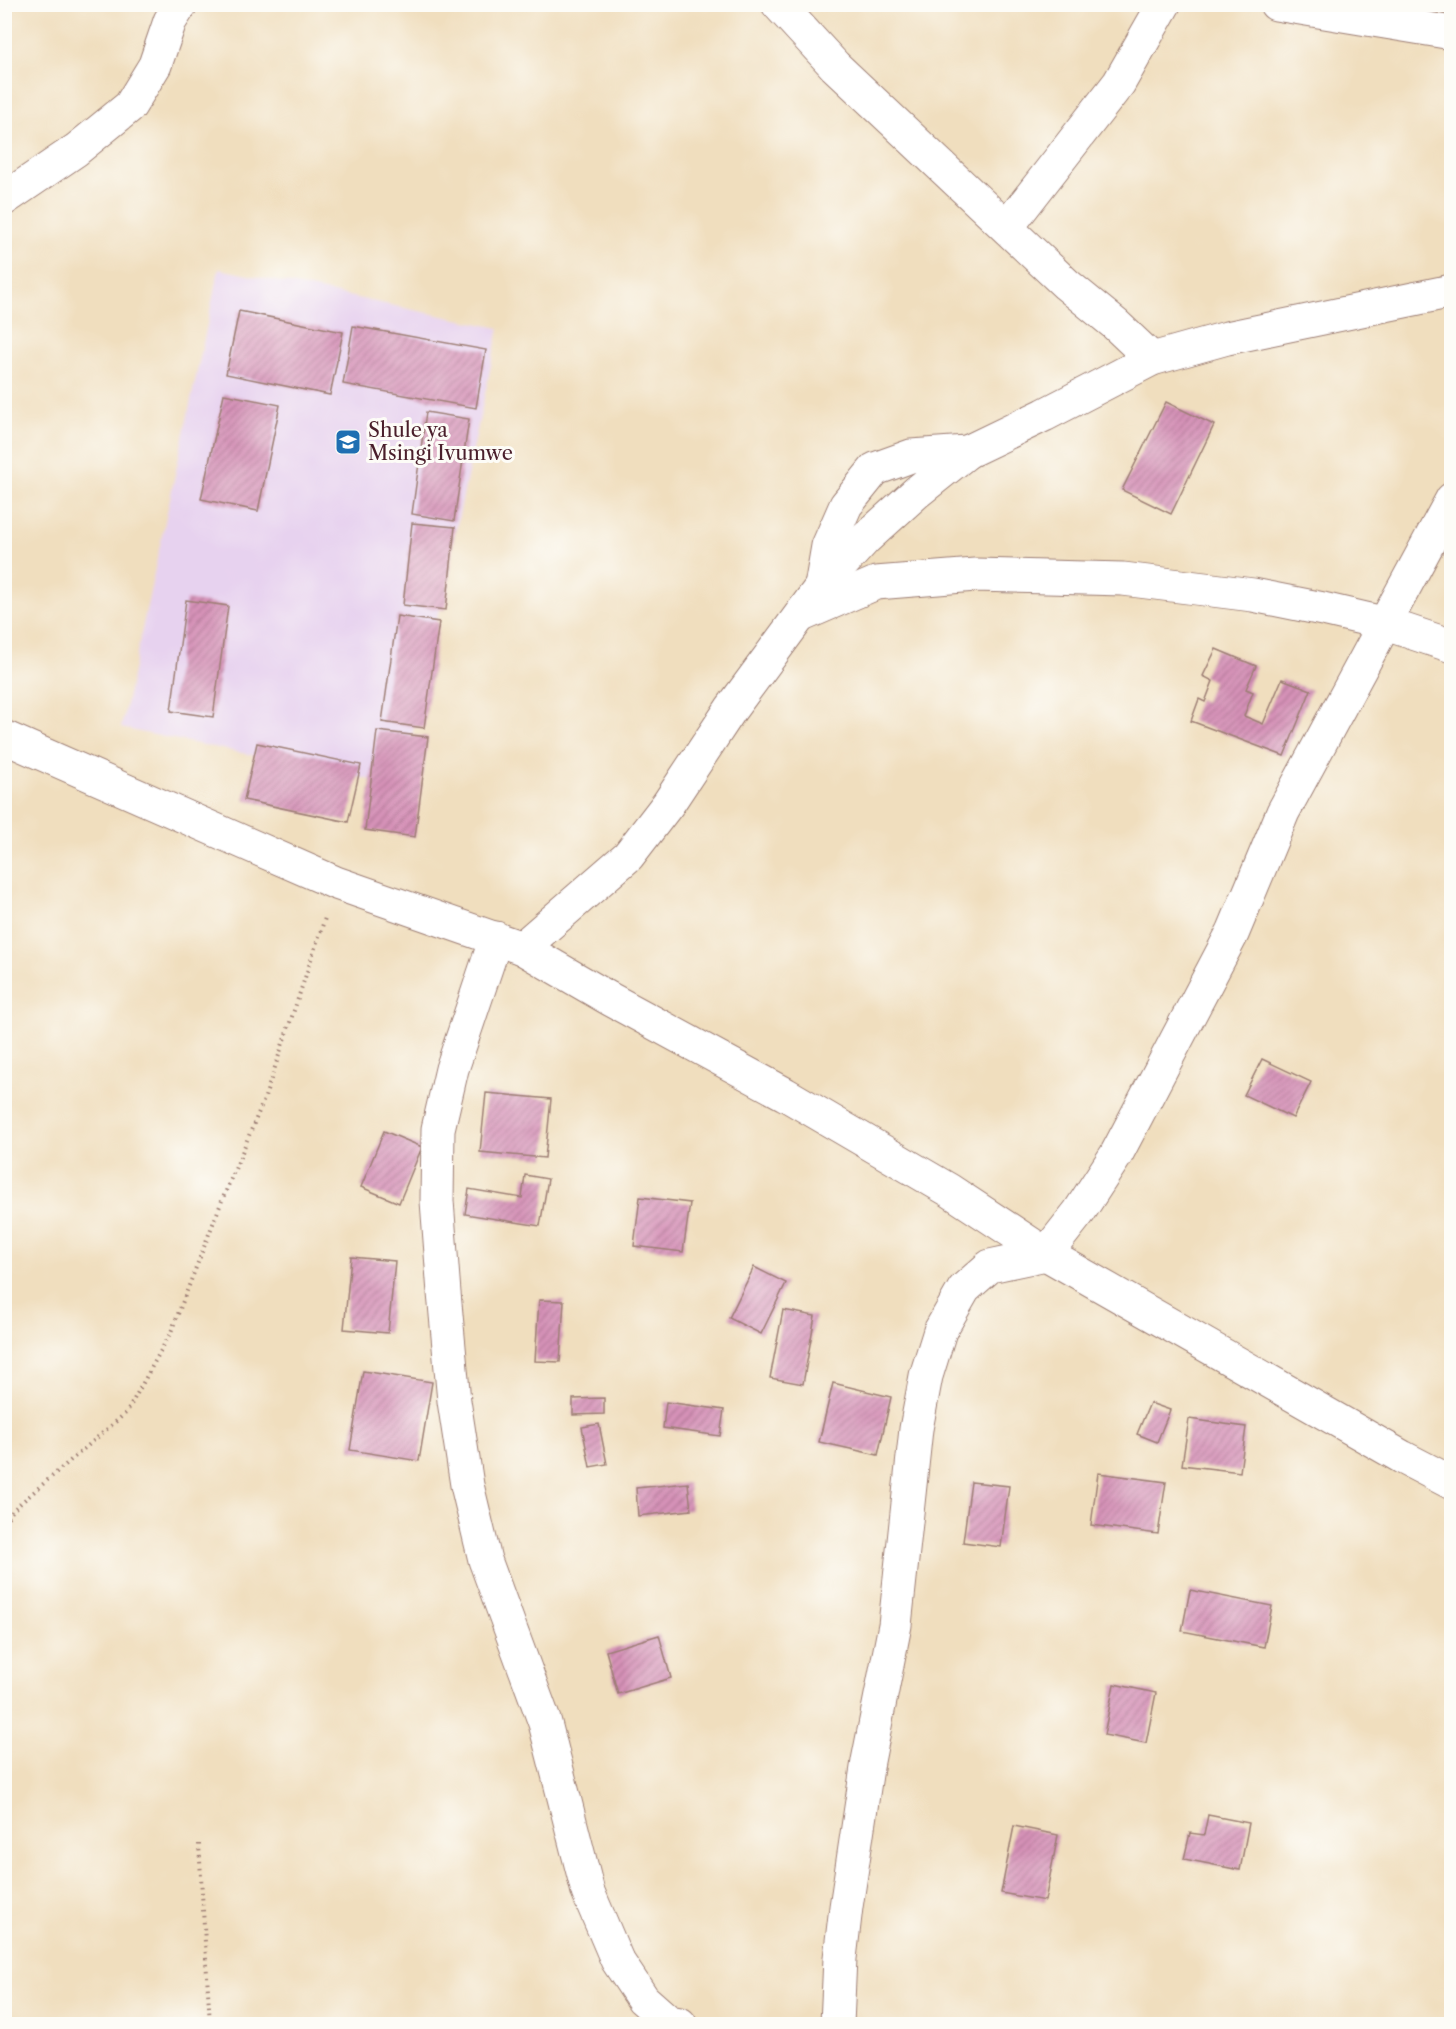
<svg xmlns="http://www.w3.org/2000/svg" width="1456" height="2029" font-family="'Libre Caslon Text',serif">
<defs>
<pattern id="building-hatch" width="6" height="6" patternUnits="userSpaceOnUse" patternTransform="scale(1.5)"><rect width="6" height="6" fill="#d692b8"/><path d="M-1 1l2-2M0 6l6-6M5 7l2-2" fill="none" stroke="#b07796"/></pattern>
</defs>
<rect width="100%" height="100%" fill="#fdfcf7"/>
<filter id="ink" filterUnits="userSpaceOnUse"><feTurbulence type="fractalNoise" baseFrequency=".0167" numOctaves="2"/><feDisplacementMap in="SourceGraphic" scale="12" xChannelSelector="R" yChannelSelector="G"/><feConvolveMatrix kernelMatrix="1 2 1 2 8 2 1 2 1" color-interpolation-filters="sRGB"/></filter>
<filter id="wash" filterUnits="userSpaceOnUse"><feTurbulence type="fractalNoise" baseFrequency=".008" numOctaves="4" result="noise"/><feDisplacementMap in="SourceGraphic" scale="24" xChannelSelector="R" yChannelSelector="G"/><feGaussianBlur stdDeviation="1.35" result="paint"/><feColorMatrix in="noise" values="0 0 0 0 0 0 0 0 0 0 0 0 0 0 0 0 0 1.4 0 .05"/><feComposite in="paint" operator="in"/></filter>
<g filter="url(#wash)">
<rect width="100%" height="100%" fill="#f0debe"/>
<polygon fill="#e7d2ef" points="219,269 499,328 401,786 121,728"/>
<g id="blocks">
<g fill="url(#building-hatch)">
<polygon points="239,311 343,332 330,395 226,374"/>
<polygon points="353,326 486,350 476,408 343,384"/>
<polygon points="224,394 280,405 258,511 201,499"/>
<polygon points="1166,402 1214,425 1171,514 1122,490"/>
<polygon points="426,412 469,419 454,521 412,514"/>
<polygon points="412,523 455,527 446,610 403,605"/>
<polygon points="186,600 228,606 213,717 171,711"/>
<polygon points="397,616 439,622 424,728 382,722"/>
<polygon points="1216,649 1256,666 1246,689 1253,692 1244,716 1263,724 1282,679 1311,690 1284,756 1191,721 1199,699 1205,702 1213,681 1203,676"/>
<polygon points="377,731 428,737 415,837 365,830"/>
<polygon points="257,743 361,765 348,822 244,800"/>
<polygon points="1262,1059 1311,1082 1293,1118 1244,1095"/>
<polygon points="486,1093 551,1099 545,1158 480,1152"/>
<polygon points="384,1131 422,1147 399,1203 361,1187"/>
<polygon points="525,1175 548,1179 540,1226 465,1214 469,1189 522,1198"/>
<polygon points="640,1197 690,1203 683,1252 634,1246"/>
<polygon points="351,1257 395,1261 388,1333 344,1329"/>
<polygon points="754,1267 786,1283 761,1334 729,1318"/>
<polygon points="539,1300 564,1301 560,1362 535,1361"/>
<polygon points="783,1310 815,1316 803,1384 770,1378"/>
<polygon points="363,1371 432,1382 419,1461 350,1450"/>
<polygon points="833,1383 891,1397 878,1455 819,1442"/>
<polygon points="604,1398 604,1414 573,1415 573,1399"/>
<polygon points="666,1402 724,1410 720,1436 663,1428"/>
<polygon points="1150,1403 1170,1410 1157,1442 1137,1434"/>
<polygon points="1189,1419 1246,1427 1240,1472 1182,1465"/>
<polygon points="599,1424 607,1464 590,1467 582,1427"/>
<polygon points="1098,1473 1166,1482 1158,1534 1091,1525"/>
<polygon points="971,1482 1009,1486 1001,1547 963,1542"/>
<polygon points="688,1483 691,1510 638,1516 636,1488"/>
<polygon points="1190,1590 1272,1606 1264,1647 1182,1631"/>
<polygon points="659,1635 671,1678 618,1694 606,1651"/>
<polygon points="1114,1684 1156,1693 1146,1743 1104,1735"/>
<polygon points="1208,1815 1249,1823 1240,1870 1184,1859 1190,1833 1204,1835"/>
<polygon points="1014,1826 1058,1835 1045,1901 1001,1893"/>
</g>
</g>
</g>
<g filter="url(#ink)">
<use href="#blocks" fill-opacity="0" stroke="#9d7e74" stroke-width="1.5"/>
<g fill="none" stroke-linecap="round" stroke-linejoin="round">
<g stroke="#9d7e74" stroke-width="35">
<g id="street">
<polyline points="778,4 835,66 1066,284 1115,324 1152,359"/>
<polyline points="1276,4 1452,33"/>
<polyline points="4,199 76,150 130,106 155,65 170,21 181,4"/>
<polyline points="1007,227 1119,83 1164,4"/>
<polyline points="821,587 828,546 846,505 875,469 911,456 967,452"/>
<polyline points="802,615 876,583 975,575 1123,579 1253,595 1323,609 1383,623 1452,646"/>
<polyline points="496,938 452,1069 438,1129 437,1201 444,1293 454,1401 467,1485 485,1560 545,1723 588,1892 617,1960 643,1999 669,2022 680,2024"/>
<polyline points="522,948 628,856 668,804 731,709 821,587 865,539 917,492 967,452 1044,415 1152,359 1227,338 1452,291"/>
<polyline points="837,2024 840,1958 846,1907 868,1761 895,1625 916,1429 926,1376 940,1331 964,1289 990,1266 1046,1254 1079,1212 1116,1155 1233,932 1283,812 1452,499"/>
</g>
</g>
<g stroke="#9d7e74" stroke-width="35">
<polyline id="secondary" points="4,737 336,883 522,948 610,999 785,1094 949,1190 1046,1254 1402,1457 1452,1483"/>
</g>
<g stroke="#9d7e74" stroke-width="4" stroke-dasharray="1.5 4.5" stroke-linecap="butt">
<polyline points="4,1522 15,1508 127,1412 171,1332 223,1198 265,1097 325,918"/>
<polyline points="199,1844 210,2024"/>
</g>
<use href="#street" stroke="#fff" stroke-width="33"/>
<use href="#secondary" stroke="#fff" stroke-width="33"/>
</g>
</g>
<defs>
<g id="school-square" transform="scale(1.35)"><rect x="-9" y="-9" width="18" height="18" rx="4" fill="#1f6fb2" stroke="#fdfcf7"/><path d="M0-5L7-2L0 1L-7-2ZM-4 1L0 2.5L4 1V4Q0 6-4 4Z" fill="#fff"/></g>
</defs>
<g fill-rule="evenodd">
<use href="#school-square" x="348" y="442"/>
</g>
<g text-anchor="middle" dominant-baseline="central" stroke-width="6" stroke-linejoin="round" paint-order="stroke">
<g font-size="20" fill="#4a1f2b" stroke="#fdfcf7" text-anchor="start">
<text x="368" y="430">Shule ya<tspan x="368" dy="23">Msingi Ivumwe</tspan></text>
</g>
</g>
<rect width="1456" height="2029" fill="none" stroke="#fdfcf7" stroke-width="24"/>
</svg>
